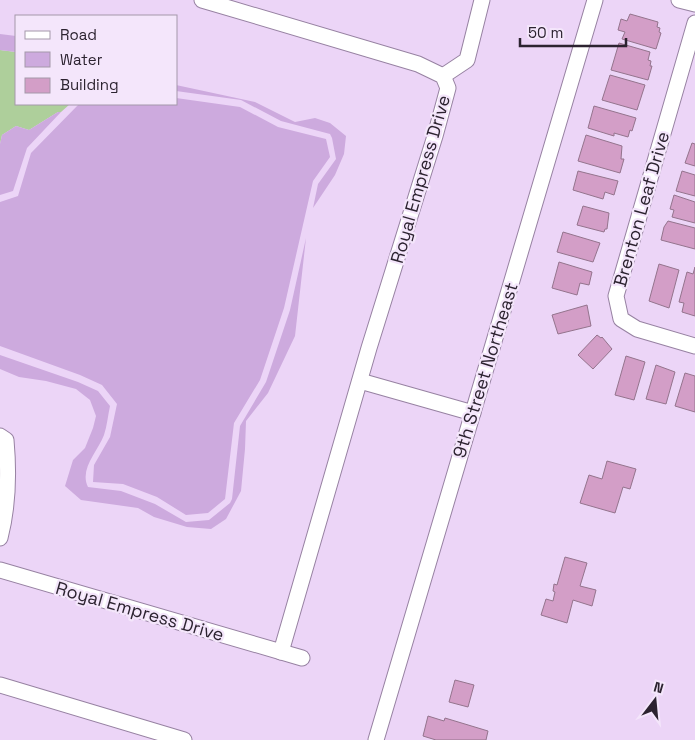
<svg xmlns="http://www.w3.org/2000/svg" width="695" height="740" font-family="'Space Grotesk',sans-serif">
<rect width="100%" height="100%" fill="#ecd5f7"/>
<polygon fill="#aecf9b" points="0,50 16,52 16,104 70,104 61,112 58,112 29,130 16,126 2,135 0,144"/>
<g fill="#cdaade">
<polygon points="0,34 16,36 16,52 0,50"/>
<polygon points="176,85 255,102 295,122 315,118 330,123 346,136 344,154 335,175 313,208 318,184 336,159 332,138 330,134 281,121 241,100 176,91"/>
<polygon points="176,98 240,107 278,127 326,139 330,157 313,181 284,308 260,380 234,423 225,499 208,513 186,515 157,497 123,484 93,482 94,465 110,437 117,404 102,385 80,375 0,346 0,202 18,196 31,153 79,104 176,104"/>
<polygon points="58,112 61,112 27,148 13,191 0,195 0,144 2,135 16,126 29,130"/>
<path d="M306,238L295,336L268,393L246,421L245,449L241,491L226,519L211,529L187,527L154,517L138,508L81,500L65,486L73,460L85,448L93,428L96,416L90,400L76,389L46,381L19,377L0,369V355L78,382L98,391L110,406C108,415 107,426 104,435C98,451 79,469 88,487L121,491L155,504L186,522L209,520L230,503L232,499L240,426L266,382L290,310Z"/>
</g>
<g fill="#d39ec7" stroke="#94748d">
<polygon points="630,14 658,22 657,27 660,28 659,32 661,33 656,49 622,39 625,32 618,30 621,19 627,21"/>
<polygon points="619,43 650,52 648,60 651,61 650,66 652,66 648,80 611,70"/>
<polygon points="610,75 645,85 637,110 602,100"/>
<polygon points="594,106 636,118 632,131 630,130 628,137 614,133 614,136 588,128"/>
<polygon points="586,135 622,146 621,159 624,159 620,173 578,161"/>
<polygon points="692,143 695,144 695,166 685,163"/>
<polygon points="578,171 618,181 614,195 605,192 603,199 573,190"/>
<polygon points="682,171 695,175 695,196 676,191"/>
<polygon points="674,195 695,202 695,223 672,217 674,210 670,209"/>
<polygon points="583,206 609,213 607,229 605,229 604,232 577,225"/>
<polygon points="668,221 695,228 695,249 661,240 664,227"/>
<polygon points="563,232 600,243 593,262 557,252"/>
<polygon points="559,262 592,272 589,285 580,283 577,295 552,288"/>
<polygon points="659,264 679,270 669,308 649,301"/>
<polygon points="695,267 695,316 682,312 684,303 679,302 687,272 693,274"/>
<polygon points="587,305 591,326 558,334 552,315"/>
<polygon points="597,335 601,338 602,337 612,349 593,369 578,355"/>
<polygon points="626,356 645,362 634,400 615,395"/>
<polygon points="656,365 675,372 666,404 646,399"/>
<polygon points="685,373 695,376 695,412 675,406"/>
<polygon points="607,461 636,469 630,489 623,487 615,513 580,503 589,475 602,479"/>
<polygon points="565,557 587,563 580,586 596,590 592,606 573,600 567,623 541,615 546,599 553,601 555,592 553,591 554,584 557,585"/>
<polygon points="455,680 474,685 468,707 449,702"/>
<polygon points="428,716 444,721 445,718 488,731 486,740 436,740 423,736"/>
</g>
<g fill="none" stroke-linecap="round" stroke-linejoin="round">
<g stroke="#9782a2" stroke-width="17">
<g id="street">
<polyline points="202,0 418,64 443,76 448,88 435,136 369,348 281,652"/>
<polyline points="679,0 695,4"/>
<polyline points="695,23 616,296 621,319 637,329 695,346"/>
<polyline points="443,76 467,60 482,0"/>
<polyline points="360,381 473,413"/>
<path d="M0,436L6,440C9,473 8,507 0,538"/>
<polyline points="0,570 302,658"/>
<polyline points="0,685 184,740"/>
<polyline points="376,740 595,0"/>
</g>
</g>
<use href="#street" stroke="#fff" stroke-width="15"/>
</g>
<g text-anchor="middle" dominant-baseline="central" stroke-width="4.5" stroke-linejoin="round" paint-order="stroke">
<g font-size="18" fill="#2c2330" stroke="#f4e6fb">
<text transform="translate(420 179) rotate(-74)">Royal Empress Drive</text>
<text transform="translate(641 209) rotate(-74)">Brenton Leaf Drive</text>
<text transform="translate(485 370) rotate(-73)">9th Street Northeast</text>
<text transform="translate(140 611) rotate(16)">Royal Empress Drive</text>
</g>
</g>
<rect x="15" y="15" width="162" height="90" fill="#f4e6fb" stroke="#a498aa"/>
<rect x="25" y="31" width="25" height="8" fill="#ffffff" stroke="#a498aa"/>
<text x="60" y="40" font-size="15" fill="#2c2330">Road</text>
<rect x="25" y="52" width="25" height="15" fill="#cdaade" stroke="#a498aa"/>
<text x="60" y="65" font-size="15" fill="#2c2330">Water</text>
<rect x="25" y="78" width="25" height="15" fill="#d39ec7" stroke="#a498aa"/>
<text x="60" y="90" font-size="15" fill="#2c2330">Building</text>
<g transform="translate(655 700) rotate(16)" stroke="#f4e6fb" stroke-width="4" paint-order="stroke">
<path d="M0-4L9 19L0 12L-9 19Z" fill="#2c2330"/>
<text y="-8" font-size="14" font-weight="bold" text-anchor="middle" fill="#2c2330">N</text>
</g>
<path d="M520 38v8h106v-8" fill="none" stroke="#2c2330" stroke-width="2.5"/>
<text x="528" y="38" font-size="15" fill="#2c2330" stroke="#f4e6fb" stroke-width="4" paint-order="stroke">50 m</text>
</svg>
